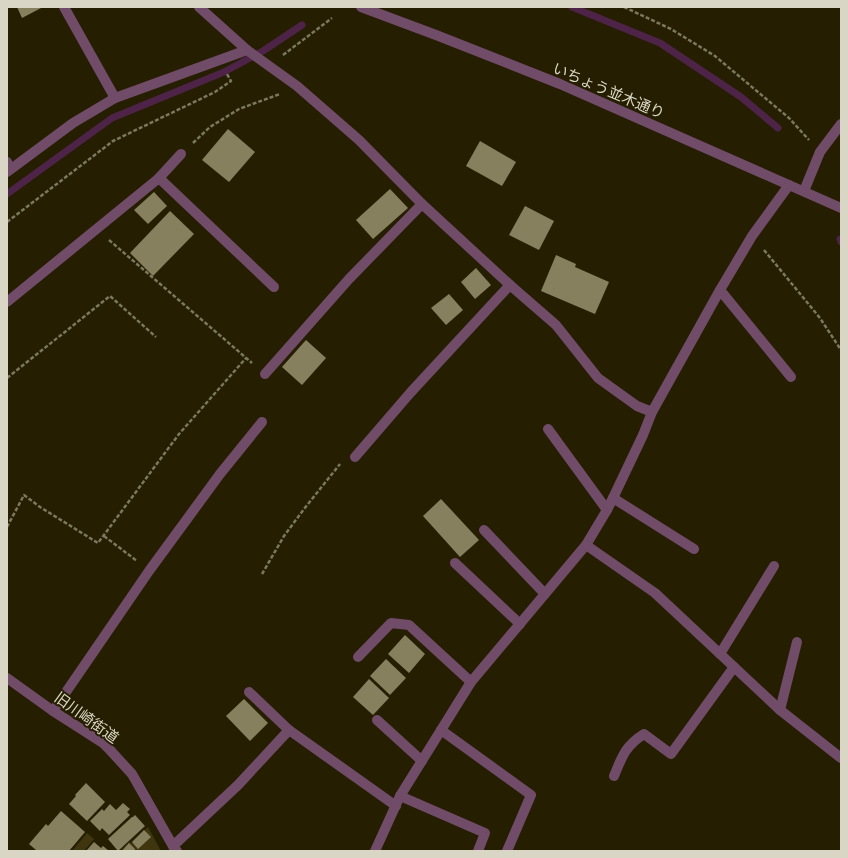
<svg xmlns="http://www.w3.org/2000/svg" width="848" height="858" font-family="Commissioner,'Noto Sans JP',sans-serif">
<rect width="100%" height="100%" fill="#251e01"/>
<g fill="#3f360f">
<polygon points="148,827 161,851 120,851 129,842 131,843"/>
<polygon points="87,833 94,839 84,851 72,851"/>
</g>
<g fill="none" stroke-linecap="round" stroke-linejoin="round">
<g stroke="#4e2348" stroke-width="7">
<polyline points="572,7 660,43 741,97 778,128"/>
<polyline points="7,194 112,118 224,72 263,51 302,25"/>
<polyline points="840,239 841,242"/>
</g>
</g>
<g fill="#87805f">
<polygon points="17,7 43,7 22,18"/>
<polygon points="228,129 255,152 229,182 202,160"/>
<polygon points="480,141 516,162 502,186 466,166"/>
<polygon points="390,189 408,208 373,239 356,220"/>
<polygon points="154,192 167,206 148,224 134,210"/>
<polygon points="525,206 554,221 539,250 509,235"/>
<polygon points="170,211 194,234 153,276 130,253"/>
<polygon points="556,255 576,264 575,267 609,282 595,314 541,291"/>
<polygon points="476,268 491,285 475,299 461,282"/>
<polygon points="449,294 463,310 446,325 431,308"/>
<polygon points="306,340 326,358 302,385 282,367"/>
<polygon points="441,499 479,540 460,557 423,516"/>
<polygon points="405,635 425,654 409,673 388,654"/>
<polygon points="386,659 406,678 390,695 370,676"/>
<polygon points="369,679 389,698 373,715 353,697"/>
<polygon points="244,699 268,723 250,741 226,716"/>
<polygon points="86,783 105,802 87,821 69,804 76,796 75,795"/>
<polygon points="123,803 130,809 127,812 130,815 109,835 102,828 100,831 90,821 102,809 104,811 110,804 116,810"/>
<polygon points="61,811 85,832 69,851 36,851 36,850 29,844 46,824 48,826"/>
<polygon points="135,815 145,826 118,851 108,839 132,817 133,817"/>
<polygon points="144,830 151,837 138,849 132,842"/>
<polygon points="94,842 101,848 103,846 109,851 86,851"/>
<polygon points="129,843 135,849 134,851 122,851"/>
</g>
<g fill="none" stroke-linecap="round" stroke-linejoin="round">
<g stroke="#7c7760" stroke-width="2.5" stroke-dasharray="4 2" stroke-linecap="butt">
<polyline points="624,7 671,29 715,56 789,118 809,140"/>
<polyline points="283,55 332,18"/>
<polyline points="193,143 210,127 239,109 280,94"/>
<polyline points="7,222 113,141 215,92 231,81 227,74"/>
<polyline points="109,240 252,363"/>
<polyline points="764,250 820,318 841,350"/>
<polyline points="7,378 110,296 156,337"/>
<polyline points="7,527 24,495 40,507 98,543 179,434 246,358"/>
<polyline points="104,536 137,561"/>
<polyline points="262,574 284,536 304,509 340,464"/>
</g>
<g stroke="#704c69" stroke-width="10">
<polyline points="64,7 115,98"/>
<polyline points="7,162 10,169"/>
<polyline points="159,178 274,287"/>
<polyline points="720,290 791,377"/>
<polyline points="7,302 159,178 181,154"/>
<polyline points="265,374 349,279 422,204"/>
<polyline points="652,412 720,290 752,236 789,185"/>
<polyline points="548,429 607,510"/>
<polyline points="355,457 411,392 510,285"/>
<polyline points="613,498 694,549"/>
<polyline points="484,530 545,594"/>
<polyline points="455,563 520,624"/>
<polyline points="720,654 774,566"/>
<polyline points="358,657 391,623 409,625 471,682"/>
<polyline points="249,692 289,730 396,806"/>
<polyline points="780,710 797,642"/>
<polyline points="53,711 149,571 220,474 262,422"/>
<polyline points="377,720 422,761"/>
<polyline points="441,730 531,795 507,851"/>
<path d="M614,776C622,757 625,746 644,734L671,754L734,667"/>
<polyline points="400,796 485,833 478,851"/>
<polyline points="173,846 238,785 289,730"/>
</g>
<g stroke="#704c69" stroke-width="10">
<polyline points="199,7 247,50 297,86 359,140 422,204 510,285 556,325 598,378 637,406 652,412 643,435 613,498 607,510 586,545 471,682 400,796 375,851"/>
<polyline points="7,172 73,123 115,98 247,50"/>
<polyline points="804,191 820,152 841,124"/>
<polyline points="586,545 655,593 780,710 841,758"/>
<polyline points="7,678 53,711 103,743 110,750 132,774 173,846 177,851"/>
</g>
<polyline stroke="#704c69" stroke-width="10" points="361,7 436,35 560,84 841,208"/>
</g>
<g text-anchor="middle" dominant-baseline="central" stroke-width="4" stroke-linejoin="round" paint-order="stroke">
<g font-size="15" fill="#dad6c5" stroke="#251e01">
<text transform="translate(609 90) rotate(23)">いちょう並木通り</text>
<text transform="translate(87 717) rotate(36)">旧川崎街道</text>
</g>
</g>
<rect width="848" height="858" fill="none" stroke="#dad6c5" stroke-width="16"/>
</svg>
